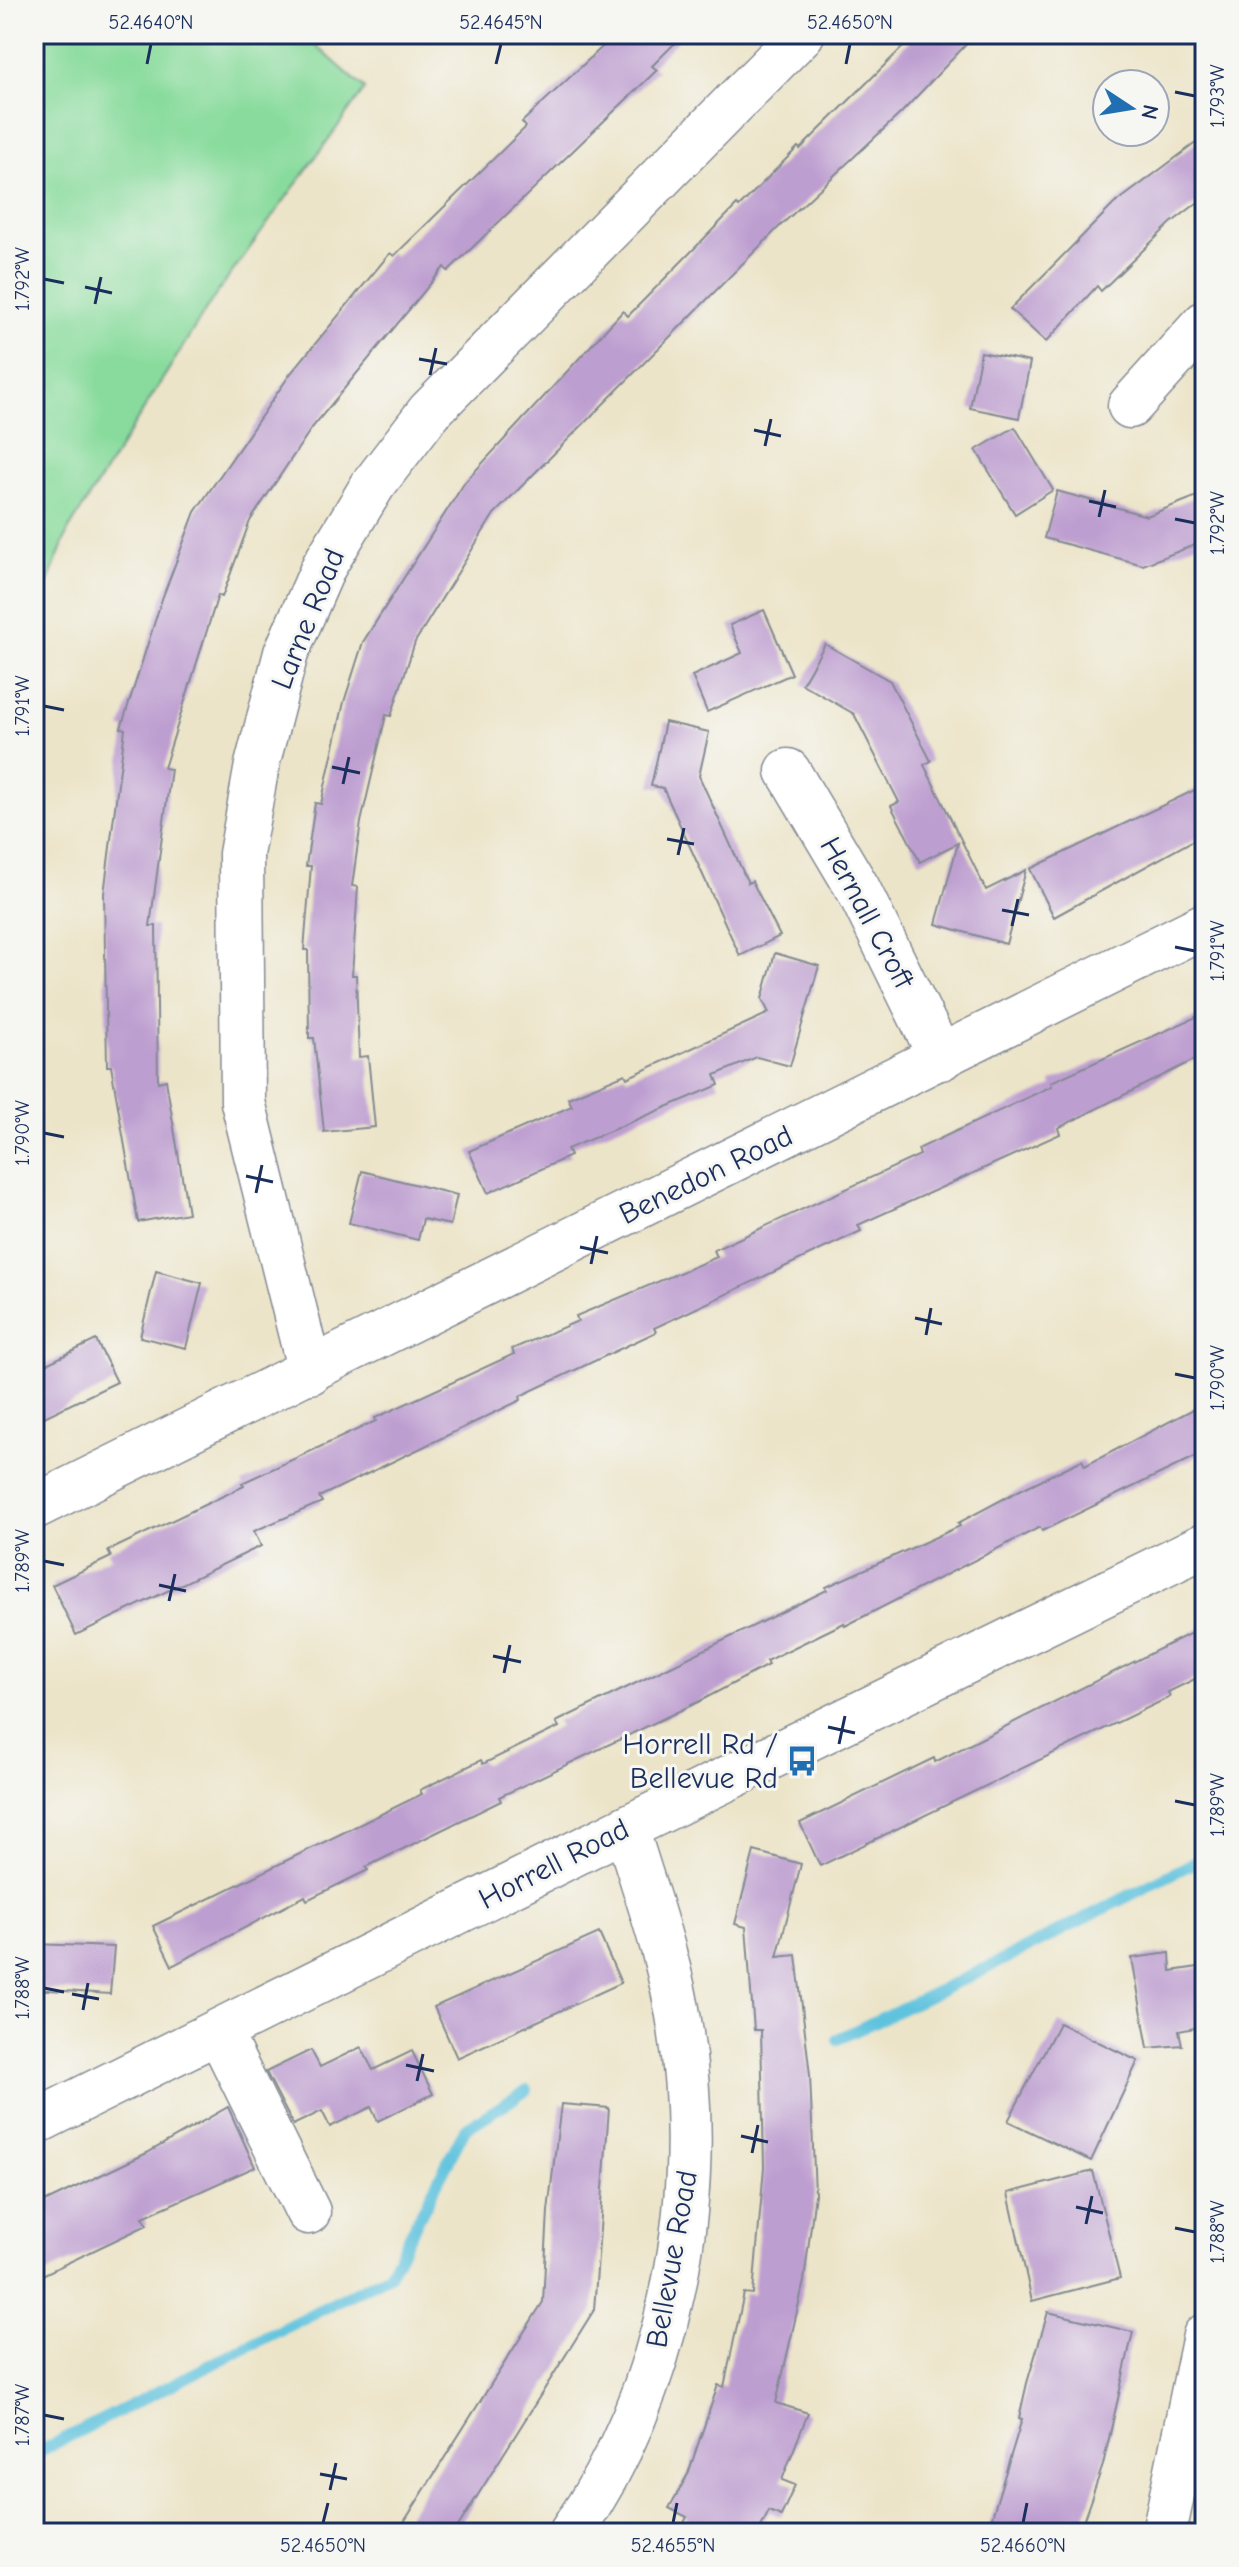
<svg xmlns="http://www.w3.org/2000/svg" width="1239" height="2567" font-family="'Comic Neue',sans-serif">
<rect width="100%" height="100%" fill="#f6f6f2"/>
<filter id="ink" filterUnits="userSpaceOnUse"><feTurbulence type="fractalNoise" baseFrequency=".0125" numOctaves="2"/><feDisplacementMap in="SourceGraphic" scale="16" xChannelSelector="R" yChannelSelector="G"/><feConvolveMatrix kernelMatrix="1 2 1 2 8 2 1 2 1" color-interpolation-filters="sRGB"/></filter>
<filter id="wash" filterUnits="userSpaceOnUse"><feTurbulence type="fractalNoise" baseFrequency=".006" numOctaves="4" result="noise"/><feDisplacementMap in="SourceGraphic" scale="32" xChannelSelector="R" yChannelSelector="G"/><feGaussianBlur stdDeviation="1.8" result="paint"/><feColorMatrix in="noise" values="0 0 0 0 0 0 0 0 0 0 0 0 0 0 0 0 0 1.4 0 .05"/><feComposite in="paint" operator="in"/></filter>
<g filter="url(#wash)">
<rect width="100%" height="100%" fill="#ece4c8"/>
<polygon fill="#88db9c" stroke="#52857d" stroke-width="2" points="34,34 303,34 365,89 210,303 68,531 34,618"/>
<g fill="none" stroke-linecap="round" stroke-linejoin="round">
<g stroke="#60c3de" stroke-width="12">
<polyline points="838,2039 987,1968 1205,1857"/>
<polyline points="34,2454 389,2275 465,2129 527,2090"/>
</g>
</g>
<g id="blocks">
<g fill="#bd9ed0">
<polygon points="616,34 684,34 652,66 657,70 448,271 444,267 311,429 250,521 222,597 218,595 164,768 171,769 150,926 156,926 158,1082 166,1080 188,1213 138,1222 111,1066 107,1066 104,894 125,729 121,728 162,599 195,512 291,373 390,253 394,256 526,127 522,122"/>
<polygon points="916,34 976,34 901,113 780,226 494,514 415,642 391,716 386,715 361,822 352,886 358,887 352,975 356,975 359,1057 368,1056 375,1127 324,1132 314,1038 309,1038 308,950 304,950 311,866 306,866 315,803 321,804 344,702 363,642 465,482 623,311 628,316 737,205 739,207 798,147 800,149"/>
<polygon points="1205,136 1205,197 1171,223 1101,291 1097,286 1046,342 1010,309 1114,204"/>
<polygon points="981,352 1030,362 1019,418 970,408"/>
<polygon points="1015,427 1053,490 1015,514 976,450"/>
<polygon points="1057,491 1147,516 1205,493 1205,541 1143,565 1044,538"/>
<polygon points="764,610 792,674 707,712 692,676 742,653 730,625"/>
<polygon points="825,644 890,681 931,761 924,765 986,890 1026,870 1006,944 936,924 958,843 920,862 891,806 899,802 854,714 802,684"/>
<polygon points="665,722 709,732 699,776 748,883 752,881 780,936 740,956 663,788 651,786"/>
<polygon points="1205,785 1205,834 1054,917 1030,869"/>
<polygon points="775,953 819,966 790,1066 757,1057 715,1075 719,1085 567,1149 570,1156 488,1193 469,1151 572,1106 568,1098 625,1074 627,1078 769,1013 762,999"/>
<polygon points="1205,1013 1205,1053 1192,1061 1058,1128 1060,1134 858,1225 861,1231 654,1328 656,1332 520,1396 521,1400 319,1497 322,1502 254,1531 261,1546 76,1635 52,1585 111,1557 108,1551 244,1486 242,1483 376,1421 375,1418 514,1354 512,1349 578,1321 576,1316 717,1257 714,1250 920,1155 918,1149 1052,1086 1051,1082"/>
<polygon points="362,1171 457,1195 450,1225 423,1219 418,1240 349,1223"/>
<polygon points="156,1271 202,1283 186,1348 140,1337"/>
<polygon points="96,1340 117,1382 34,1422 34,1370"/>
<polygon points="1205,1403 1205,1452 1042,1531 1040,1527 845,1626 844,1623 766,1661 768,1665 700,1701 499,1797 501,1801 366,1867 368,1870 307,1900 305,1896 172,1966 153,1926 422,1794 420,1790 481,1760 483,1764 559,1727 556,1722 827,1590 826,1587 960,1526 958,1523 1022,1489 1082,1460 1085,1466"/>
<polygon points="1205,1626 1205,1674 1168,1692 1170,1697 820,1866 800,1823 934,1758 935,1762"/>
<polygon points="754,1851 801,1864 777,1957 796,1955 810,2075 815,2194 804,2281 776,2403 808,2413 782,2480 795,2485 781,2516 769,2511 758,2533 679,2533 687,2517 669,2508 688,2474 718,2385 724,2387 744,2293 753,2294 764,2167 761,2030 754,2030 746,1927 735,1924"/>
<polygon points="599,1933 621,1983 457,2058 434,2007"/>
<polygon points="34,1944 114,1947 110,1994 34,1989"/>
<polygon points="1170,1953 1171,1971 1205,1966 1205,2026 1179,2031 1182,2045 1148,2048 1132,1958"/>
<polygon points="1059,2023 1138,2061 1091,2161 1008,2121"/>
<polygon points="361,2047 373,2070 412,2051 433,2094 378,2121 371,2107 330,2127 322,2111 293,2125 266,2072 311,2050 320,2067"/>
<polygon points="561,2104 609,2108 594,2310 454,2533 397,2533 543,2302 548,2211"/>
<polygon points="228,2107 255,2167 143,2217 147,2225 34,2279 34,2207 147,2153"/>
<polygon points="1093,2171 1120,2278 1032,2301 1008,2193"/>
<polygon points="1048,2312 1133,2332 1103,2465 1079,2533 987,2533 1022,2419 1019,2418 1027,2383"/>
</g>
</g>
</g>
<g filter="url(#ink)">
<use href="#blocks" fill-opacity="0" stroke="#848a93" stroke-width="2"/>
<g fill="none" stroke-linecap="round" stroke-linejoin="round">
<g stroke="#848a93" stroke-width="47">
<g id="minor">
<polyline points="1130,406 1205,323"/>
<polyline points="788,771 858,889 941,1058"/>
<polyline points="310,1372 243,1102 241,854 257,765 286,653 324,566 373,485 429,412 802,34"/>
<polyline points="34,1507 1205,925"/>
<polyline points="219,2032 308,2212"/>
<polyline points="34,2123 626,1828 1205,1545"/>
<path d="M571,2533C670,2390 707,2199 680,2027C670,1959 646,1894 626,1828"/>
<polyline points="1164,2533 1205,2336"/>
</g>
</g>
<use href="#minor" stroke="#fff" stroke-width="44"/>
</g>
</g>
<path fill="none" stroke="#1b2f5e" stroke-width="3" d="M147,64L151,44M496,64L501,44M846,64L850,44M1175,92L1195,96M44,279L64,283M85,287L112,293M95,304L101,277M419,359L447,364M430,375L436,348M754,430L781,436M765,446L771,419M1089,501L1116,507M1099,517L1105,490M1175,519L1195,523M44,706L64,710M332,767L360,773M343,784L349,757M667,839L694,844M678,855L684,828M1002,910L1029,915M1012,926L1018,899M1175,947L1195,951M44,1133L64,1137M246,1176L273,1182M256,1193L262,1165M580,1247L608,1253M591,1264L597,1236M915,1318L942,1324M926,1335L931,1308M1175,1374L1195,1378M44,1561L64,1565M159,1585L186,1591M169,1601L175,1574M493,1656L521,1662M504,1673L510,1645M828,1727L855,1733M839,1744L845,1716M1175,1801L1195,1805M44,1988L64,1992M72,1994L99,1999M83,2010L88,1983M406,2065L434,2071M417,2081L423,2054M741,2136L768,2142M752,2153L758,2125M1076,2207L1103,2213M1086,2224L1092,2196M1175,2228L1195,2232M44,2415L64,2419M320,2474L347,2479M330,2490L336,2463M323,2523L328,2503M673,2523L677,2503M1023,2523L1027,2503"/>
<defs>
<g id="bus-bare" transform="scale(2.4)"><path d="M-5-6H5V4H4V6H2V4H-2V6H-4V4H-5ZM-3.5-4V0h7V-4ZM-3.5 1.2v1.5H-2V1.2ZM2 1.2v1.5H3.5V1.2Z" fill="#1f6fb2" stroke="#f6f6f2" stroke-width="2.5" paint-order="stroke"/></g>
</defs>
<g fill-rule="evenodd">
<use href="#bus-bare" x="802" y="1761"/>
</g>
<g text-anchor="middle" dominant-baseline="central" stroke-width="6" stroke-linejoin="round" paint-order="stroke">
<g font-size="30" fill="#1b2f5e" stroke="#f6f6f2">
<text transform="translate(308 619) rotate(-68)">Larne Road</text>
<text transform="translate(867 913) rotate(62)">Hernall Croft</text>
<text transform="translate(706 1175) rotate(-26)">Benedon Road</text>
<text transform="translate(554 1864) rotate(-27)">Horrell Road</text>
<text transform="translate(672 2259) rotate(-80)">Bellevue Road</text>
</g>
<g font-size="30" fill="#1b2f5e" stroke="#f6f6f2" text-anchor="end">
<text x="778" y="1744">Horrell Rd /<tspan x="778" dy="34">Bellevue Rd</tspan></text>
</g>
</g>
<rect width="1239" height="2567" fill="none" stroke="#f6f6f2" stroke-width="88"/>
<g transform="translate(1131 108) rotate(102)"><circle r="38" fill="#f6f6f2" stroke="#9ea6b7" stroke-width="2"/>
<path d="M0-6L14 30L0 20L-14 30Z" fill="#1f6fb2"/>
<text y="-12" font-size="22" font-weight="bold" text-anchor="middle" fill="#1b2f5e">N</text>
</g>
<rect x="44" y="44" width="1151" height="2479" fill="none" stroke="#1b2f5e" stroke-width="3"/>
<g font-size="20" text-anchor="middle" fill="#1b2f5e">
<text x="151" y="29">52.4640°N</text>
<text x="501" y="29">52.4645°N</text>
<text x="850" y="29">52.4650°N</text>
<text transform="translate(1217 96) rotate(-90)" y="7">1.793°W</text>
<text transform="translate(22 279) rotate(-90)" y="7">1.792°W</text>
<text transform="translate(1217 523) rotate(-90)" y="7">1.792°W</text>
<text transform="translate(22 706) rotate(-90)" y="7">1.791°W</text>
<text transform="translate(1217 951) rotate(-90)" y="7">1.791°W</text>
<text transform="translate(22 1133) rotate(-90)" y="7">1.790°W</text>
<text transform="translate(1217 1378) rotate(-90)" y="7">1.790°W</text>
<text transform="translate(22 1561) rotate(-90)" y="7">1.789°W</text>
<text transform="translate(1217 1805) rotate(-90)" y="7">1.789°W</text>
<text transform="translate(22 1988) rotate(-90)" y="7">1.788°W</text>
<text transform="translate(1217 2232) rotate(-90)" y="7">1.788°W</text>
<text transform="translate(22 2415) rotate(-90)" y="7">1.787°W</text>
<text x="323" y="2552">52.4650°N</text>
<text x="673" y="2552">52.4655°N</text>
<text x="1023" y="2552">52.4660°N</text>
</g>
</svg>
